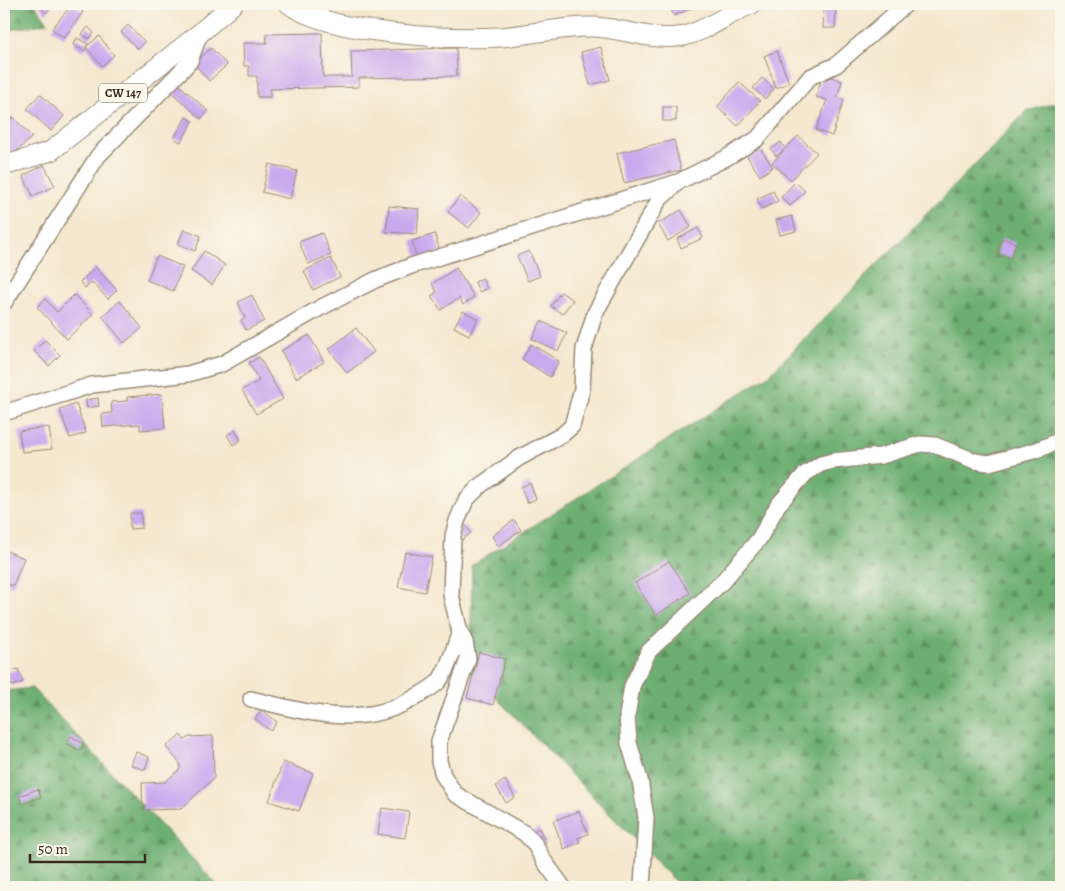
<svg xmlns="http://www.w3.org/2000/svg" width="1065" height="891" font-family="Alegreya,serif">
<defs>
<pattern id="forest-firs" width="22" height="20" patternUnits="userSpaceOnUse" patternTransform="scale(1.25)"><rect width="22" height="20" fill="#6daf72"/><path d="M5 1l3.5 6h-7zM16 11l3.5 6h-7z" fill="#5b8f5d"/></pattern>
</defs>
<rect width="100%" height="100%" fill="#fbf7ec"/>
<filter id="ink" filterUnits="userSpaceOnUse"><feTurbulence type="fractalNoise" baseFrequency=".02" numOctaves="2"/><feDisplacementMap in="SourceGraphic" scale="10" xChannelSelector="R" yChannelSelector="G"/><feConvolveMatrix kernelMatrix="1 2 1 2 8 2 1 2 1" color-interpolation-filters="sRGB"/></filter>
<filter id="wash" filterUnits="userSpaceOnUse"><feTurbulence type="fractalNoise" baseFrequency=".0096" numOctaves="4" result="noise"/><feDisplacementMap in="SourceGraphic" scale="20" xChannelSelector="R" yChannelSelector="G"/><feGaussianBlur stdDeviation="1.12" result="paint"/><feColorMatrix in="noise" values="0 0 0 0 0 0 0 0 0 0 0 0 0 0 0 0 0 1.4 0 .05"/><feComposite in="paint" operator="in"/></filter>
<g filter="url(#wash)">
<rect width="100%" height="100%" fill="#f4e8cf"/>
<g fill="url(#forest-firs)" stroke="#546c48">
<polygon points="4,4 35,4 48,23 4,31"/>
<polygon points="1061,101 1061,887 681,887 470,671 472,565 769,375 1027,111"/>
<polygon points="32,688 219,887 4,887 4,691"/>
</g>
<g id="blocks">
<g fill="#c9a8ee">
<polygon points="42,4 49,4 52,7 46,13 39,6"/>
<polygon points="72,4 83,12 64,38 52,29"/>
<polygon points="668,4 700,4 674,16"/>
<polygon points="824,4 836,4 835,28 823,28"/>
<polygon points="128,25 145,42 138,49 121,32"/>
<polygon points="88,27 94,33 89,39 82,34"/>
<polygon points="322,33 323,77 352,77 351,51 456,48 457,76 359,78 359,87 270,89 270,97 257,97 257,76 249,76 249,66 244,66 243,43 267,43 266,34"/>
<polygon points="99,36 114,55 102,66 86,47"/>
<polygon points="77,38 88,44 84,51 73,45"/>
<polygon points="601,47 610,80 590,85 581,52"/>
<polygon points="211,48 227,65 209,81 194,64"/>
<polygon points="777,51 789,83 776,88 764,56"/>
<polygon points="823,74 842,81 837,97 844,100 832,136 816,130 827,100 816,97"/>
<polygon points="762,78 774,89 765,99 753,88"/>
<polygon points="175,81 208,111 201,119 168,89"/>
<polygon points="739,82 760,101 738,126 717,107"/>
<polygon points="40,94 64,116 51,131 27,109"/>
<rect x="663" y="107" width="13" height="14"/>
<polygon points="13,117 32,137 14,154 4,143 4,126"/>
<polygon points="186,117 193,121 181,142 174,138"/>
<polygon points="798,136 817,153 791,180 772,163 784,150 776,156 771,149 781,142 785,149"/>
<polygon points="674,140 681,170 624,183 617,153"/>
<polygon points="758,145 773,167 760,176 745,153"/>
<polygon points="269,164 297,171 290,199 262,192"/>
<polygon points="44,165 55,186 33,196 23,176"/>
<polygon points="795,182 805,191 790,206 781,197"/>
<polygon points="773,191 778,201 762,209 757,199"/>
<polygon points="460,196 481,212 469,228 448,212"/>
<polygon points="389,206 419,209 417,234 386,232"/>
<polygon points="681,210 691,227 668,241 658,224"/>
<polygon points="792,216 796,231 780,235 776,220"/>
<polygon points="698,228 703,238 681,248 677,239"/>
<polygon points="184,229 201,236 195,251 178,244"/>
<polygon points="322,233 331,255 308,264 299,242"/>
<polygon points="435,234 440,252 417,259 412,241"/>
<polygon points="1002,238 1016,243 1011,258 997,254"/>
<polygon points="204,251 225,265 212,285 191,271"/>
<polygon points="529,251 540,276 528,281 517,256"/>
<polygon points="157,256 183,267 173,291 147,280"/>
<polygon points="331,258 340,277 313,290 304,271"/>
<polygon points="95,267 117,290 108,299 92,282 85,288 80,282"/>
<polygon points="456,268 474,297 463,305 459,298 441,310 431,296 437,292 432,284"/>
<polygon points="482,278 487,288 479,292 475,282"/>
<polygon points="561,292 573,300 562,314 551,306"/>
<polygon points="74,295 93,314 67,339 37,307 45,299 57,312"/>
<polygon points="252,295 264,321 246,330 241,320 245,318 238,302"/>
<polygon points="120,301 142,328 124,343 102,316"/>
<polygon points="463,311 478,319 469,335 454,327"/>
<polygon points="541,321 567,333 558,351 532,339"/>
<polygon points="356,328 374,352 347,373 329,349"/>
<polygon points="309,335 324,362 296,378 281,351"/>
<polygon points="45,340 60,355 49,366 34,351"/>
<polygon points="531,344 559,361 550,377 522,359"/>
<polygon points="259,357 283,399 256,414 242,390 259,381 249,363"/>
<polygon points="162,394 165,428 140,430 140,424 103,427 102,414 112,413 111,402 127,401 127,397"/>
<polygon points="98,398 99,406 87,408 86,400"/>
<polygon points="76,404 86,433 70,438 60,410"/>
<polygon points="49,427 52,449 22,452 19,431"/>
<polygon points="235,430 241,440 233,445 227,435"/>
<polygon points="530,483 536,499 527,503 521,487"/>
<polygon points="130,513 141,513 142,528 130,529"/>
<polygon points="514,520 521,530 498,546 492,536"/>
<polygon points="465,525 471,533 462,540 456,531"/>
<polygon points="4,550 24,558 13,586 4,583"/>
<polygon points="405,552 432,557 425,592 398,587"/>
<polygon points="669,561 690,593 656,615 635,583"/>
<polygon points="479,652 505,659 493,705 467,698"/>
<polygon points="18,669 23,682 12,686 7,673"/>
<polygon points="262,710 277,722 271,731 255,719"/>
<polygon points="180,735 185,740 189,737 213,736 214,778 181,809 143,810 142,783 165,782 180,769 180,763 166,747"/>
<polygon points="71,736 84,744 80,751 67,743"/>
<polygon points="136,752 149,757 145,770 131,765"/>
<polygon points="283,762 313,773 299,811 269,801"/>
<polygon points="505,780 515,797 506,803 496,786"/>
<polygon points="38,789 41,797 22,804 19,796"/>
<polygon points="382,808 409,812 405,838 378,834"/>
<polygon points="579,811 588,834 578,838 580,842 564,849 553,821"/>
<polygon points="539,828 546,843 535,848 528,834"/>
</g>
</g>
</g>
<g filter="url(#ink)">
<use href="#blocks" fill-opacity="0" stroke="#988976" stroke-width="1"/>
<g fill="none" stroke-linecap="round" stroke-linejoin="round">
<g stroke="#988976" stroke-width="18">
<g id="minor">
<polyline points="4,303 98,156 183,69 190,61 200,33"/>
<polyline points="4,413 92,385 188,374 222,364 320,308 375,280 411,266 678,182 726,158 757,139 810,77 836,65 906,4"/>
<path d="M251,699C306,712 362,730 414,698C422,693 433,688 439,681C449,668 454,647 460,632"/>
<polyline points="563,887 544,861 534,843 524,833 455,794 443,775 439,761 439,741 468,659 465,642 460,632 451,595 453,536 457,521 466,500 481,485 519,458 562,435 572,426 582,389 584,349 595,313 659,200 675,185"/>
<polyline points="642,887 646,818 640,780 629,743 627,716 632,686 649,651 722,582 759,539 778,505 805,474 821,464 833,461 881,456 920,444 935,445 975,461 989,463 1037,450 1061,440"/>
</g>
</g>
<g stroke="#988976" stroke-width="21">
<g id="major">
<path d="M289,4C330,34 448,40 500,37C531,35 562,26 594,27C623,28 654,42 684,36C709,30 728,13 752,4"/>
<polyline points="4,166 51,151 200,33 233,4"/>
</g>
</g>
<use href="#minor" stroke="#fff" stroke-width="15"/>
<use href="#major" stroke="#fff" stroke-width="19"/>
</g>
</g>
<g text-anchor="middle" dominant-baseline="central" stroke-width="4" stroke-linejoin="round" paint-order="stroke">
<rect fill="#fbf7ec" stroke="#75685c" stroke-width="1" x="99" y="83.5" width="48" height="19" rx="4"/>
<g font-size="12" font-weight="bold" fill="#3b2a1e">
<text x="123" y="93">CW 147</text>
</g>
</g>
<rect width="1065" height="891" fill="none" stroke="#fbf7ec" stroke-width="20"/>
<path d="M30 854v8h115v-8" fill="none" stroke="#3b2a1e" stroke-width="2.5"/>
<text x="38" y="854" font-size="15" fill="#3b2a1e" stroke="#fbf7ec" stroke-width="4" paint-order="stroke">50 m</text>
</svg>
